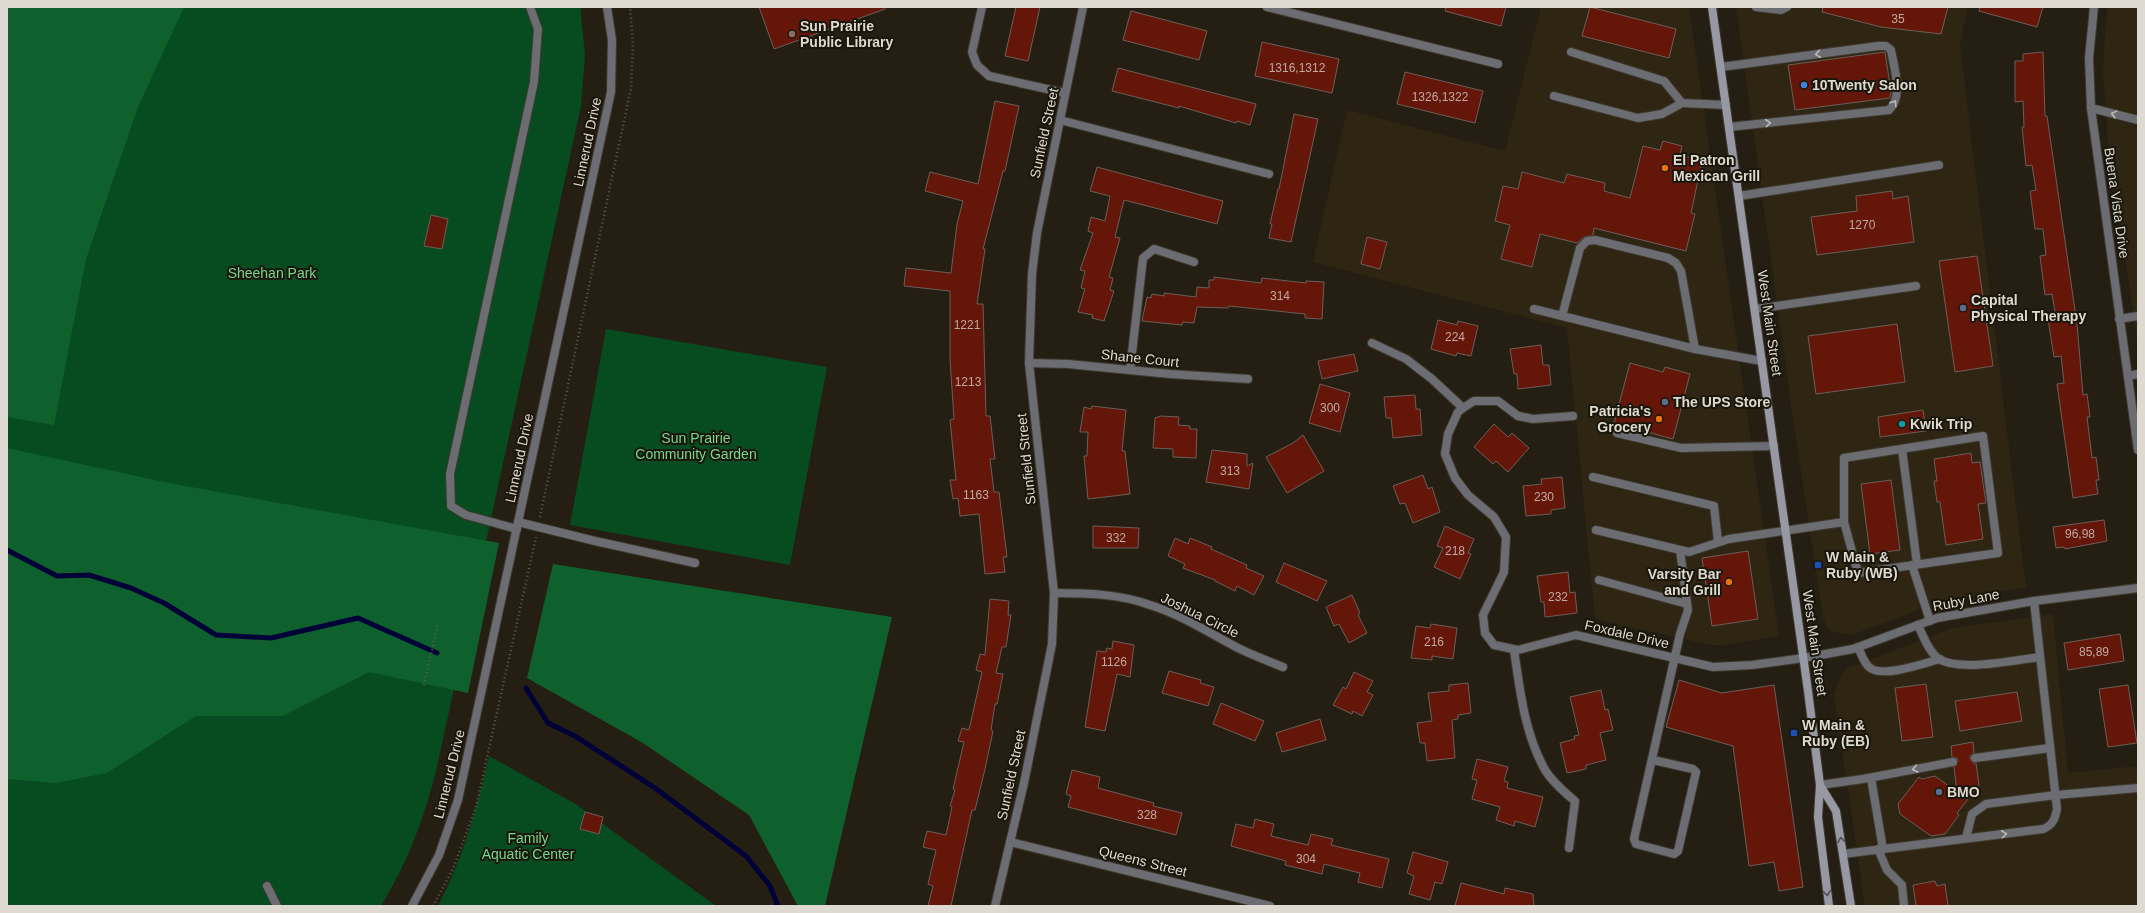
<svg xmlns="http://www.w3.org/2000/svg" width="2145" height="913" font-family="Arial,sans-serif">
<rect width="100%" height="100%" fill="#251f13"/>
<g fill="#2e2513">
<polygon points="1541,7 1689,7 1779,636 1724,645 1711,645 1595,619 1567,328 1313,262 1347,110 1505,151"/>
<polygon points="1736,7 1968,7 1960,45 2026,587 1930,604 1901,617 1851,635 1834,632 1828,628 1823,618 1793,418"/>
<polygon points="2108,7 2138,7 2138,347 2108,142 2103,72 2105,29"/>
<polygon points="2053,614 2068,773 2138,766 2138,906 1865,906 1834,695 1840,677 1848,668 1952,628"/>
</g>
<g fill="#074b20">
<path d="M7,7H580L585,54L581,106L436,771C424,819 407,864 381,906H7Z"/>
<polygon points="606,329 827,367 790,565 570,525"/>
<path d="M489,756L574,803L716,906H438C464,856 476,811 489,756Z"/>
</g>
<g fill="#0e612c">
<polygon points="7,7 184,7 138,107 86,259 54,425 7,417"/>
<polygon points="7,448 169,483 499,543 468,693 369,672 283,716 196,716 107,773 56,783 7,779"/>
<polygon points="553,564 892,617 825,906 798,906 749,815 643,743 527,678"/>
</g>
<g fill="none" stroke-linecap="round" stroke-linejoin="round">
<g stroke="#000039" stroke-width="5">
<polyline points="7,550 57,576 89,575 131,588 164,603 216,635 271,638 358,618 437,653"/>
<polyline points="526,688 548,723 575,736 655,788 746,856 770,886 778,906"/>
</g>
</g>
<g fill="#641708" stroke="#6d5d59">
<polygon points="759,7 885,7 885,9 774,49"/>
<polygon points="1016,7 1040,7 1028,61 1005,56"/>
<polygon points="1446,7 1506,7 1501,26 1445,11"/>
<polygon points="1590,7 1676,29 1669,58 1582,36"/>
<polygon points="1823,7 1948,7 1941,34 1881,27 1822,12"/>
<polygon points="1980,7 2043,7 2037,27 1979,11"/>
<polygon points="1131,11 1207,31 1199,60 1123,40"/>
<polygon points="1262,42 1339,59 1332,93 1255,76"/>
<polygon points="1885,52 1891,92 1890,98 1795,110 1788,65"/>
<polygon points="2043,52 2045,116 2047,116 2077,324 2083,395 2087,394 2090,417 2087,417 2092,458 2096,457 2099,480 2096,480 2098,494 2073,498 2057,384 2064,383 2061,356 2054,357 2048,319 2056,318 2052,294 2045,295 2040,256 2046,255 2043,229 2035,229 2030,191 2036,190 2032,165 2026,166 2022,127 2024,127 2023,101 2015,102 2015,61 2023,61 2023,54"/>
<polygon points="1118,68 1256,104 1250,125 1237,121 1236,123 1179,106 1179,108 1112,91"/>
<polygon points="1405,72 1483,91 1475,123 1397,104"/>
<polygon points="995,101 1019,106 1005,171 1003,171 983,249 985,249 977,304 983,304 986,416 990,416 995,459 990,459 994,492 999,492 1007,557 1003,557 1005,572 985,574 979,514 960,516 958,498 953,499 950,480 956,480 950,420 954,419 950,359 950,291 904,286 906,268 951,273 957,224 963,201 925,191 930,172 978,184"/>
<polygon points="1294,114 1318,119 1291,242 1269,238 1272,224 1270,224 1278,189 1279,189"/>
<polygon points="1663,141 1682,146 1680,155 1702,161 1691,213 1695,214 1686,251 1594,228 1593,235 1584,237 1577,243 1540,234 1532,267 1501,259 1510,225 1495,221 1503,186 1518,189 1522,172 1564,183 1567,174 1605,183 1604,191 1630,198 1643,146 1660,150"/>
<polygon points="1097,167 1223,201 1217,224 1124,200 1115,237 1120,238 1109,277 1113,278 1110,290 1114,291 1104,321 1092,318 1093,315 1078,312 1085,289 1081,288 1085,271 1080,270 1093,233 1088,231 1091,217 1105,221 1110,196 1090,191"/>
<polygon points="1892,191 1893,199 1908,196 1914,242 1817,255 1811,217 1857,211 1856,196"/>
<polygon points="431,215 448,219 442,249 424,246"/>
<polygon points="1367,237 1387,242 1380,269 1361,264"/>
<polygon points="1977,256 1993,366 1955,372 1939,261"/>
<polygon points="1214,277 1261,283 1262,278 1306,283 1306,281 1324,282 1322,319 1305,318 1305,314 1229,306 1228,308 1197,307 1194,323 1183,322 1182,325 1142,321 1147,297 1151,298 1152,294 1164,296 1164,293 1196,297 1197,287 1209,288 1209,280 1214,280"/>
<polygon points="1438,320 1457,325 1458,321 1478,326 1471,356 1457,353 1456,356 1431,349"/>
<polygon points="1897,324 1905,382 1816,394 1808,336"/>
<polygon points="1541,345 1543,365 1549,365 1551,385 1518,389 1517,374 1514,374 1510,349"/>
<polygon points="1354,354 1358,371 1322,379 1318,361"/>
<polygon points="1630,363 1663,372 1665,367 1690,374 1673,439 1614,423"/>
<polygon points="1320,384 1350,393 1340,432 1309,423"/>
<polygon points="1415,395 1416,409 1420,409 1422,435 1393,438 1391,418 1386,418 1384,397"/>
<polygon points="1092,406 1126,410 1122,451 1125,451 1130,494 1088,499 1084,456 1087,456 1088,432 1080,432 1084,407 1091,409"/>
<polygon points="1923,410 1926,431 1880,437 1878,417"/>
<polygon points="1161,416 1179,417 1178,425 1190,426 1190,429 1197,429 1196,458 1173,457 1173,449 1153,448 1155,418"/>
<polygon points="1494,424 1508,437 1512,433 1529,448 1508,472 1496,461 1493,464 1474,447"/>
<polygon points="1303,435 1324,471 1287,493 1266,457 1293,443"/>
<polygon points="1212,450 1247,454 1247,466 1253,463 1249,489 1206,482"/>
<polygon points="1971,453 1972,463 1980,462 1983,483 1986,503 1978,504 1983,539 1946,545 1940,502 1937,502 1934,481 1937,481 1934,459"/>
<polygon points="1423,475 1428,489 1432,487 1440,512 1413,523 1405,503 1400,504 1393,486"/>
<polygon points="1562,477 1565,508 1551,510 1551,514 1526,516 1523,486 1542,484 1541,479"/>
<polygon points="1891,480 1900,550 1870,554 1861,484"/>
<polygon points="2104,520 2107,541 2065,549 2064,547 2056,548 2053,527"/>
<polygon points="1093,526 1139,528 1138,548 1093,548"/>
<polygon points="1445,526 1474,539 1468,553 1471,554 1460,579 1434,567 1443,548 1437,546"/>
<polygon points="1175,538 1188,544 1190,538 1212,547 1211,549 1247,565 1246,568 1264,576 1254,595 1237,586 1235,591 1215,581 1215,580 1183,568 1185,564 1168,556"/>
<polygon points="1748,551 1758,619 1712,626 1702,558"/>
<polygon points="1284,563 1327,581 1317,601 1276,582"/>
<polygon points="1568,572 1570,593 1575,592 1577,613 1545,617 1544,602 1541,602 1537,576"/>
<polygon points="1352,595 1360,613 1358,615 1367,633 1349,643 1339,624 1334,626 1326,607"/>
<polygon points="990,599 1009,601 1008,615 1011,615 1006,647 1002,647 996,673 1003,674 997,704 995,704 991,730 993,731 985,769 975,810 972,810 951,906 928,906 933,886 928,884 936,850 923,847 927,831 946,835 952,807 950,806 955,790 953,789 964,742 958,741 962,728 969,730 982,672 976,670 980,654 985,655"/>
<polygon points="1431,624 1457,628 1453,659 1432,656 1432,660 1411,658 1416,626 1430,628"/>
<polygon points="2120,634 2124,661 2068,670 2064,643"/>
<polygon points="1113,641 1134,645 1130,677 1117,674 1105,731 1085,727 1097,651 1106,652 1107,648 1112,649"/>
<polygon points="1169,671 1201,680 1200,683 1214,687 1208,706 1162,693"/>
<polygon points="1354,672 1373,681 1367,692 1373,695 1362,716 1353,711 1352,714 1333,705 1343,687 1346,689"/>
<polygon points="1679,680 1722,693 1774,685 1803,887 1779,891 1774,862 1749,866 1733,746 1666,727"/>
<polygon points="1468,683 1471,713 1458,715 1458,719 1452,720 1455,758 1427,761 1425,743 1420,743 1417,723 1432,721 1428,693 1449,691 1449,685"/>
<polygon points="1926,684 1933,737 1902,741 1895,688"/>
<polygon points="2128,685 2137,743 2108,747 2099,689"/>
<polygon points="1601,690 1605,710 1608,709 1613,730 1600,733 1606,760 1586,765 1586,769 1567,773 1560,743 1575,739 1574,736 1579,735 1570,697"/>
<polygon points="2017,692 2022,721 1960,731 1955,701"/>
<polygon points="1221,703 1264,721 1255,741 1213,724"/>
<polygon points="1320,719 1326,740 1282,752 1276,733"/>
<polygon points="1973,742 1974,753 1970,756 1970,759 1973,763 1976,763 1979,785 1957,813 1959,815 1945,834 1931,836 1900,814 1898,804 1919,777 1922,779 1935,776 1957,792 1954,767 1958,761 1957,758 1952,757 1951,746"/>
<polygon points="1477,759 1508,767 1504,781 1508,782 1507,788 1543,797 1535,827 1515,821 1514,826 1496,820 1500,807 1472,799 1477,780 1472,779"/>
<polygon points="1072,770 1100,777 1098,788 1154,803 1153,806 1182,813 1176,835 1068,807 1071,796 1066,794"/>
<polygon points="585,812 603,817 599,834 580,829"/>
<polygon points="1255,819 1274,824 1271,836 1308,845 1311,834 1333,839 1331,845 1389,859 1382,888 1358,882 1360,873 1324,864 1322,874 1285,865 1286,861 1231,846 1236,824 1253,828"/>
<polygon points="1413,852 1448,862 1442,884 1435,882 1430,900 1409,894 1414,876 1407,873"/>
<polygon points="1935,881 1937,886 1945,884 1948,906 1916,906 1913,885"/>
<polygon points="1461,883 1504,894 1505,888 1533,894 1534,906 1455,906"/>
</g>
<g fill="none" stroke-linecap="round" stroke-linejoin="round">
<g stroke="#3f392e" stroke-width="10">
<g id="lane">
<polyline points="982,7 972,52 977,65 989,76 1065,93"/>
<polyline points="1267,7 1498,64"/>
<polyline points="1756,7 1781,10 1787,7"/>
<polyline points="1571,52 1664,81 1682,103 1726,105"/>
<path d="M1721,67L1878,46H1886L1891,50C1894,68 1904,96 1889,110L1729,127"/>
<polyline points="1554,96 1638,118 1662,114 1682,103"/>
<polyline points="2091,108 2138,120"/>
<polyline points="1060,120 1269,174"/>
<polyline points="1739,196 1939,165"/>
<polyline points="1534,309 1695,349 1762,361"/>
<polyline points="1755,309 1916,286"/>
<polyline points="1562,316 1580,248 1587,241 1595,240 1668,258 1676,263 1681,271 1695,349"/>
<polyline points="2119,319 2138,316"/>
<polyline points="1372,343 1406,359 1432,379 1463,408 1458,412 1448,434 1445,454 1455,478 1468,495 1494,517 1506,537 1504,572 1483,615 1485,633 1494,645 1518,650 1576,635 1713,667 1752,665 1804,658"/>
<polyline points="1130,370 1143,258 1154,249 1194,262"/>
<polyline points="1617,433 1681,448 1774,446"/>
<polyline points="1902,449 1917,564"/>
<polyline points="1593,477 1714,506 1718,542"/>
<polyline points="518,522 595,541 695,563"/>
<polyline points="517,529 466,515 451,506 450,474 534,82 538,29 530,7"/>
<polyline points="1596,530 1689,552 1729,539 1844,522 1844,458 1983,436 1998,553 1858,573 1844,522"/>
<polyline points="1912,565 1930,621"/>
<polyline points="1599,580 1687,604"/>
<path d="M1918,625C1923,636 1929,652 1939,659C1960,672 2016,660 2040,657"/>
<path d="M1858,647C1861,653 1864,663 1869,667C1881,679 1925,663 1940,659"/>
<path d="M1514,650C1520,690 1524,731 1544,768C1551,781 1564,792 1575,801L1569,848"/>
<polyline points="1975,758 2050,748"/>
<polyline points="1653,760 1693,769 1696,772 1678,851 1674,854 1636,844 1634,839 1680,634 1688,610 1680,550"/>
<polyline points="1871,778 1883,849"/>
<polyline points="1820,785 1863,779 1953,762"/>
<polyline points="1966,838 1972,814 1986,804 2056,795 2138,788"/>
<polyline points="1878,849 1887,870 1902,885 1904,906"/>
<path d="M1843,854L2043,829C2053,825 2055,819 2057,809L2034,601"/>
<polyline points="267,886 277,906"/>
</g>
</g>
<g stroke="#3f392e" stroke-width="10">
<g id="street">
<polyline points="2094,7 2089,58 2091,108 2138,450"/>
<polyline points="1029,363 1068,364 1170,374 1248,379"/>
<polyline points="2128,376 2138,374"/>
<polyline points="1463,408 1474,401 1498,401 1518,416 1533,419 1573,416"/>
<path d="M1054,593C1086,593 1120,594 1150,605C1182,615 1209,633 1238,648C1252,655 1268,661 1283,667"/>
<polyline points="1804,658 1853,649 1937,618 2034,601 2138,588"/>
<polyline points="1010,842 1270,906"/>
<polyline points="412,906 439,855 458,800 611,92 612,40 607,7"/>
<polyline points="995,906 1024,783 1052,644 1054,593 1029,363 1032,274 1037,233 1083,7"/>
</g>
</g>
<g stroke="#3f392e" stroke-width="10">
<g id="secondary">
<polyline points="1712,7 1808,691 1820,785 1818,817 1829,906"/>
<polyline points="1820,785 1836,811 1851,906"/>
</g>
</g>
<g stroke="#605b50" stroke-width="2.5" stroke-dasharray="1 3" stroke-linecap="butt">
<polyline points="540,517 631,88 633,44 630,7"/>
<polyline points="424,685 438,623"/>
<polyline points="433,906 453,869 476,807 536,537"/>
</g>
<use href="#lane" stroke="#6b6d73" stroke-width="8"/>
<use href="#street" stroke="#6b6d73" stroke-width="8"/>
<use href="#secondary" stroke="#9699a3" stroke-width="8"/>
</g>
<defs><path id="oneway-chevron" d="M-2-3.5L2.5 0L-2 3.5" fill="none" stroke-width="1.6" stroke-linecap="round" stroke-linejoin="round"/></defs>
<g stroke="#bcb9b6">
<use href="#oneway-chevron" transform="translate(1818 54) rotate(172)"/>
<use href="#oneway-chevron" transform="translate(1894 103) rotate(-58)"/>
<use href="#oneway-chevron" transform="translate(2114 114) rotate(-165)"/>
<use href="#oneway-chevron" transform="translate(1768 123) rotate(-6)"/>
<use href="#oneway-chevron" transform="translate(1915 769) rotate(169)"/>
<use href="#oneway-chevron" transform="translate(2004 834) rotate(-7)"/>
</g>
<g stroke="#52514f">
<use href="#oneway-chevron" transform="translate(1841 840) rotate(-99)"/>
<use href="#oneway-chevron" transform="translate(1827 893) rotate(83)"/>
</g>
<circle fill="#8d6e63" stroke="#1b160a" stroke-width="1.5" cx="792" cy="34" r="4"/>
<circle fill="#3f7fe0" stroke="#1b160a" stroke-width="1.5" cx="1804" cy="85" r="4"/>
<g fill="#e8710a" stroke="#1b160a" stroke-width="1.5">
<circle cx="1665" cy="168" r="4"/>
<circle cx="1659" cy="419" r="4"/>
<circle cx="1729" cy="582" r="4"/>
</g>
<g fill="#5c6f8a" stroke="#1b160a" stroke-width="1.5">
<circle cx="1963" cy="308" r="4"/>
<circle cx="1665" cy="402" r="4"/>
<circle cx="1939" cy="792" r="4"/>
</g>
<circle fill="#0f9aa8" stroke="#1b160a" stroke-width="1.5" cx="1902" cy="424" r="4"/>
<g fill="#1a4fb4" stroke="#1b160a" stroke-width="1.5">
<rect x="1814" y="561" width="8" height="8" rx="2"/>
<rect x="1790" y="729" width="8" height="8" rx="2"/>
</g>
<g text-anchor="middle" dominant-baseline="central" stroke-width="4" stroke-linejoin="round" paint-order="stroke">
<g font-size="12" fill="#c0a9a0">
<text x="1898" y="19">35</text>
<text x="1297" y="68">1316,1312</text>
<text x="1440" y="97">1326,1322</text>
<text x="1862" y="225">1270</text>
<text x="1280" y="296">314</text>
<text x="967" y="325">1221</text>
<text x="1455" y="337">224</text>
<text x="968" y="382">1213</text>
<text x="1330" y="408">300</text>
<text x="1230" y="471">313</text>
<text x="976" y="495">1163</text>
<text x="1544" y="497">230</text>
<text x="2080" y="534">96,98</text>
<text x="1116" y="538">332</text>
<text x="1455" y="551">218</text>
<text x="1558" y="597">232</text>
<text x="1434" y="642">216</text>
<text x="2094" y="652">85,89</text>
<text x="1114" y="662">1126</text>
<text x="1147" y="815">328</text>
<text x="1306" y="859">304</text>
</g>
<g font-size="14" font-weight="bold" fill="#dedad2" stroke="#1b160a" text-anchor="start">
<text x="800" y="26">Sun Prairie<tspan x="800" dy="16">Public Library</tspan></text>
<text x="1812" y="85">10Twenty Salon</text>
<text x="1673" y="160">El Patron<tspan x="1673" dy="16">Mexican Grill</tspan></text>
<text x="1971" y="300">Capital<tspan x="1971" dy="16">Physical Therapy</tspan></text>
<text x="1673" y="402">The UPS Store</text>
<text x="1651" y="411" text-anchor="end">Patricia's<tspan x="1651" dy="16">Grocery</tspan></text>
<text x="1910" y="424">Kwik Trip</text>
<text x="1826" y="557">W Main &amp;<tspan x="1826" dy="16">Ruby (WB)</tspan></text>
<text x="1721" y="574" text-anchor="end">Varsity Bar<tspan x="1721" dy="16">and Grill</tspan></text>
<text x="1802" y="725">W Main &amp;<tspan x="1802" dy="16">Ruby (EB)</tspan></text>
<text x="1947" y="792">BMO</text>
</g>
<g font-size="14" fill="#dedad2" stroke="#1b160a">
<text transform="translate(1044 133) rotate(-78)">Sunfield Street</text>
<text transform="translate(587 142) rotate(-78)">Linnerud Drive</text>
<text transform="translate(2117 203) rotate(82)">Buena Vista Drive</text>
<text transform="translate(1770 323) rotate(82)">West Main Street</text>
<text transform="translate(1140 358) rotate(6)">Shane Court</text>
<text transform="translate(519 458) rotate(-78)">Linnerud Drive</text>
<text transform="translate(1026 459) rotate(-96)">Sunfield Street</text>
<text transform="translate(1966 600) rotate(-11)">Ruby Lane</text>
<text transform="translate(1200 615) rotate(26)">Joshua Circle</text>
<text transform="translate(1627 634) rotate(13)">Foxdale Drive</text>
<text transform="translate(1815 643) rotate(82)">West Main Street</text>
<text transform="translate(449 774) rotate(-76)">Linnerud Drive</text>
<text transform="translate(1011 775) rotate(-78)">Sunfield Street</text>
<text transform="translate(1143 861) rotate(14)">Queens Street</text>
</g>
<g font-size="14" fill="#75d88d" stroke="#1b160a">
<text x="272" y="273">Sheehan Park</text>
<text x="696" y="438">Sun Prairie<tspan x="696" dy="16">Community Garden</tspan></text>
<text x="528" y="838">Family<tspan x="528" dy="16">Aquatic Center</tspan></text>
</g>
</g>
<rect width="2145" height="913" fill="none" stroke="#dedad2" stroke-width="16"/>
</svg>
